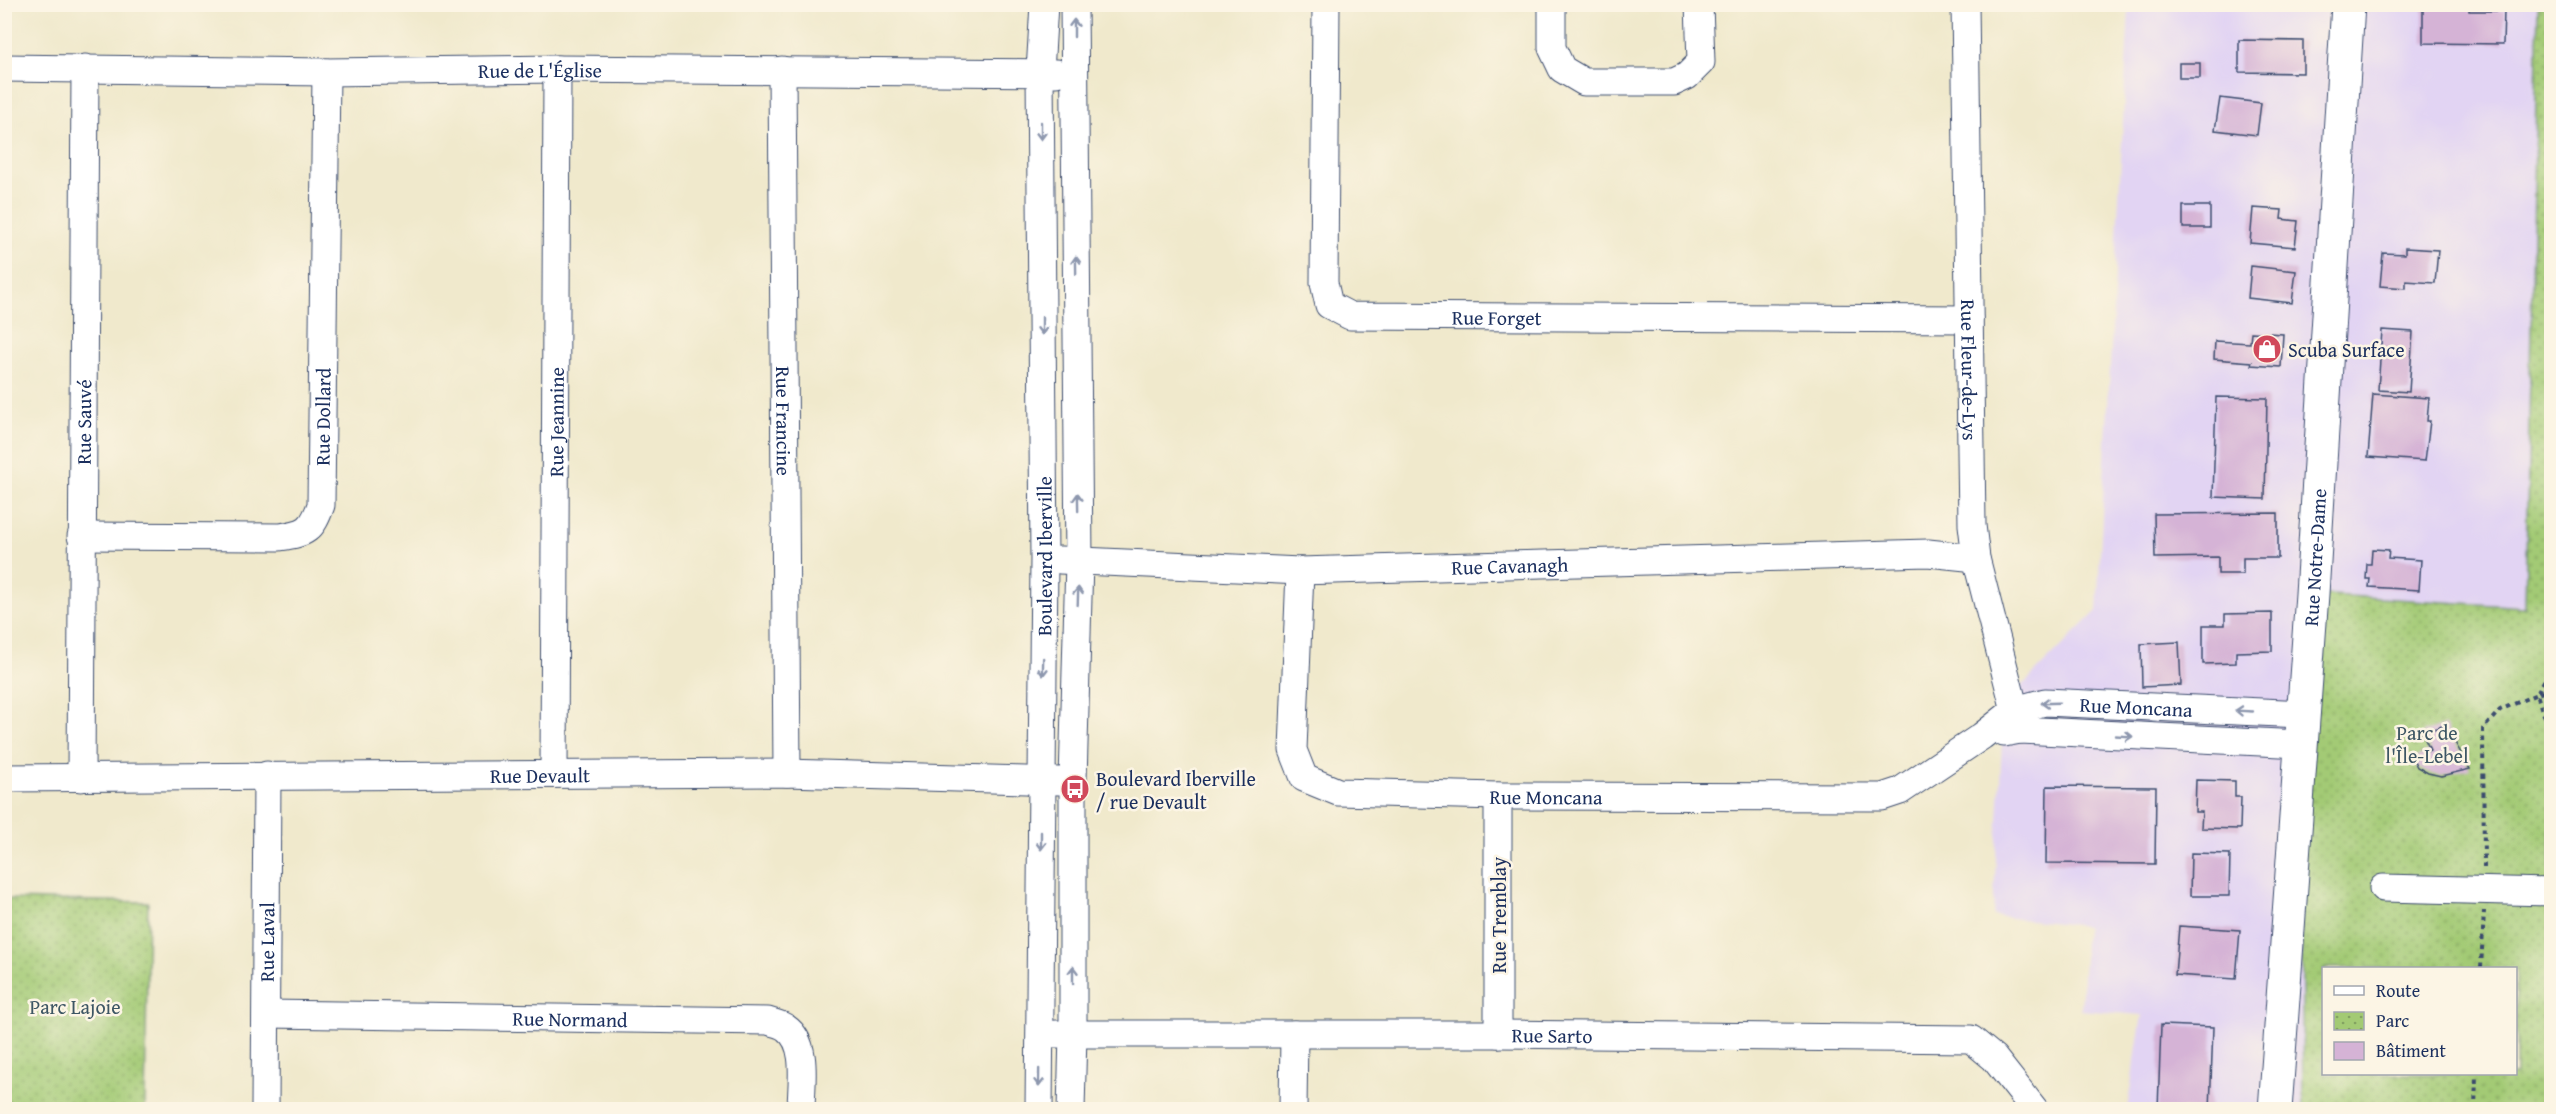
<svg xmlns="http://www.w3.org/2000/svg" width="2556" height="1114" font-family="'Gentium Book Plus',serif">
<defs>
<pattern id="park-dots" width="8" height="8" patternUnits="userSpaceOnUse" patternTransform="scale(1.5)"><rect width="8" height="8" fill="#a3ca74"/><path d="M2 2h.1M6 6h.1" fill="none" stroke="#84a462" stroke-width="1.8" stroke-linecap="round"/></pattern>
</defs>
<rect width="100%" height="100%" fill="#fcf5e5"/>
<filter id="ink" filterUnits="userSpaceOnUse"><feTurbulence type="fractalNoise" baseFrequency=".0167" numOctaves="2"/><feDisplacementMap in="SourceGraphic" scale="12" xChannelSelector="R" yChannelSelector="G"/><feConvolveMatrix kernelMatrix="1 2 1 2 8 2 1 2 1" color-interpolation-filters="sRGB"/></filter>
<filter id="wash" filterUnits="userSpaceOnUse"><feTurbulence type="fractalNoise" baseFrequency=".008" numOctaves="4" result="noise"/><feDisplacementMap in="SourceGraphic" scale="24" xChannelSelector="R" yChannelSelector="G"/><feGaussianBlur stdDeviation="1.35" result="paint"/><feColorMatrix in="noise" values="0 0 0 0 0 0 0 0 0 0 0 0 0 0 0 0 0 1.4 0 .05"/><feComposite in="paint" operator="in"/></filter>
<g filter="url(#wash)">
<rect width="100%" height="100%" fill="#f0e9cc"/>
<polygon fill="#e2d4f3" points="2160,4 2538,5 2525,607 2301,872 2303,1109 2127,1109 2142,1015 2081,1010 2086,926 1993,916 2004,704 2097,611 2129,9"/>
<g fill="url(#park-dots)" stroke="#5f7c69" stroke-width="1.5" fill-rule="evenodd">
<path d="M2538,5H2551V1109L2303,1110L2301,872L2315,594L2525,607ZM2324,968H2516V1074H2324Z"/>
<polygon points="5,899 148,902 145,1109 5,1109"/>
</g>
<g id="blocks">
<g fill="#d5b3d6">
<polygon points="2423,4 2469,4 2469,11 2504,11 2503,44 2423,43"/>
<polygon points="2239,40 2303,41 2303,73 2239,72"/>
<rect x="2179" y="63" width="21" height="15"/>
<polygon points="2220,98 2261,103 2257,135 2215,130"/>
<rect x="2183" y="206" width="27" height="22"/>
<polygon points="2253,208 2282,210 2281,219 2298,221 2295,247 2250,243"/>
<polygon points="2405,248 2438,250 2435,283 2406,281 2406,288 2380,286 2383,253 2405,254"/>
<polygon points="2251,266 2296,271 2292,303 2248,298"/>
<polygon points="2382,330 2413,332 2409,392 2378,390"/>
<polygon points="2251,332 2283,334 2281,367 2251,365 2252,362 2214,359 2215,341 2250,343"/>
<polygon points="2373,394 2429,398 2427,421 2430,421 2425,461 2368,457"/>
<polygon points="2216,397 2267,398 2265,499 2213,497"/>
<polygon points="2278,513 2278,558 2243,558 2243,574 2218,574 2218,557 2155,558 2154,514"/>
<polygon points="2372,549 2389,550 2388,558 2421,560 2419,590 2369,587 2370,579 2366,579 2367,564 2371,564"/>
<polygon points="2272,613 2272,651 2236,652 2236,663 2203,664 2203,625 2225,625 2225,614"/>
<polygon points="2179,642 2181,685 2142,687 2141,644"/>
<polygon points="2445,725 2470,769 2441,776 2428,773 2417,767 2413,759 2430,750 2422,733"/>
<polygon points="2196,780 2235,781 2235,797 2241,797 2240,829 2201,828 2202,812 2195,812"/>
<polygon points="2047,786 2156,787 2155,864 2046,863"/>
<polygon points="2191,853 2230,854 2229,896 2190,896"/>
<polygon points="2179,926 2240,930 2236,979 2175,975"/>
<polygon points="2161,1025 2213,1027 2210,1110 2158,1109"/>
</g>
</g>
</g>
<g filter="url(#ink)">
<use href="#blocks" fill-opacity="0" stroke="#3b4b6e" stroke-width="1.5"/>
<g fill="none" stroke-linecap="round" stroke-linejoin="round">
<g stroke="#3b4b6e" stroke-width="29">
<g id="minor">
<path id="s1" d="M1326,4L1324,283L1329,305L1350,316L1969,319"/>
<polyline points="1552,4 1552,48 1562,69 1584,82 1674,82 1687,76 1701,62 1699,4"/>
<path id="s2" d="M1965,4L1972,525L1976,558L2020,730"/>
<path id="s3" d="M4,68L326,72L557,69L1056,73"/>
<path id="s4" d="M782,70L787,773"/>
<path id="s5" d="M81,536L280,537C307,533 312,530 321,505L326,72"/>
<path id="s6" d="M1060,560L1300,571L1928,553L1976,558"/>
<path id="s7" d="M1300,571L1293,750L1304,778L1338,792L1498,796L1882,797L1900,791L1982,736L2015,710L2045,702L2303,714"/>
<polyline points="2004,733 2020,730 2301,744"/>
<path id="s8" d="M554,774L557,69"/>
<path id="s9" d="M4,778L787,773L1059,781"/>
<path id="s10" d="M81,778L85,68"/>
<polyline points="2383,888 2552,892"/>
<path id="s11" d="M267,1014L768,1021C773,1023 781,1024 786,1028C809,1044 801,1085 801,1110"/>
<path id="s12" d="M1056,1034H1498L1971,1039L1994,1058L2035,1110"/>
<polyline points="1498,1034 1498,796"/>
<path id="s13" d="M265,1110L267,775"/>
<path id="s14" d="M1039,1110L1044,559L1040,72L1044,4"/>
<polyline points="1071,1110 1073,1034 1073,781 1079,561 1074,4"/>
<polyline points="1293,1110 1294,1034"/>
</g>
</g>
<g stroke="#3b4b6e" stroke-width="35">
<g id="major">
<path id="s15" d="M2275,1110L2312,594L2348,4"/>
</g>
</g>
<g stroke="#3b4b6e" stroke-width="4" stroke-dasharray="4.5 4.5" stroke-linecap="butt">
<polyline points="2552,689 2537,694 2542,711 2552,729"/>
<polyline points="2484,868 2483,729 2500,710 2537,694 2552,666"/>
<polyline points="2481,968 2484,911"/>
<polyline points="2475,1110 2476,1074"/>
</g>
<use href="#minor" stroke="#fff" stroke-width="27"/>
<use href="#major" stroke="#fff" stroke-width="33"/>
</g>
<defs><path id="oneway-shaft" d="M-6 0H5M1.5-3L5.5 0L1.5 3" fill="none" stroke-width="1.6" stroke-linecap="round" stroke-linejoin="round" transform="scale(1.5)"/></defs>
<g stroke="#8d97ae">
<use href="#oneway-shaft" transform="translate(1074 28) rotate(-90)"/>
<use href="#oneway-shaft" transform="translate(1041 131) rotate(90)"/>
<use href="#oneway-shaft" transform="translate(1076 265) rotate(-91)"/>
<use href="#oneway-shaft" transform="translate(1042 326) rotate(90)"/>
<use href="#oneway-shaft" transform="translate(1078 502) rotate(-91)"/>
<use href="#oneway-shaft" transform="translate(1078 596) rotate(-88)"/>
<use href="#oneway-shaft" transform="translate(1043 667) rotate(91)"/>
<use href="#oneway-shaft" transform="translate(2050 703) rotate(178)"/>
<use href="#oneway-shaft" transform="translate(2244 711) rotate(-177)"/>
<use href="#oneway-shaft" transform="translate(2124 736) rotate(3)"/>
<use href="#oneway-shaft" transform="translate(1041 841) rotate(90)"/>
<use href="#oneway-shaft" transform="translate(1073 975) rotate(-90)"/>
<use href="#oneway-shaft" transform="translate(1039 1078) rotate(91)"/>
</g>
</g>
<defs>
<g id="shop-disc" transform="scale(1.5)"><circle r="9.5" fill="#d1495b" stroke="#fcf5e5"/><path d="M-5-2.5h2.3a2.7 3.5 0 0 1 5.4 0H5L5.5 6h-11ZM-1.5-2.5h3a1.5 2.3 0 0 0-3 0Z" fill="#fff"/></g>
<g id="bus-disc" transform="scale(1.5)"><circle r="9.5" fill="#d1495b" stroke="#fcf5e5"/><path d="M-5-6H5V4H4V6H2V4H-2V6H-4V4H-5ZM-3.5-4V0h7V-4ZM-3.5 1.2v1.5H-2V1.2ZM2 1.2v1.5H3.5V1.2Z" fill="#fff"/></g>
</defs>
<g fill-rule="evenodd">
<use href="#shop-disc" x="2267" y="349"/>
<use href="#bus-disc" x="1075" y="789"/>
</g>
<g text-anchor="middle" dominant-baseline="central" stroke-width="5" stroke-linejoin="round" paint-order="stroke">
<g font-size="20" fill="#1b2f5e" stroke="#fcf5e5">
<text stroke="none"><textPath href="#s3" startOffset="536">Rue de L'Église</textPath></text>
<text stroke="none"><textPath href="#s1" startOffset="472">Rue Forget</textPath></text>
<text stroke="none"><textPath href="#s2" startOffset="366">Rue Fleur-de-Lys</textPath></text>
<text stroke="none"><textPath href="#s5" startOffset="344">Rue Dollard</textPath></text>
<text stroke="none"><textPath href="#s8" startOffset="352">Rue Jeannine</textPath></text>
<text stroke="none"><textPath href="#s4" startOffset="351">Rue Francine</textPath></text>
<text stroke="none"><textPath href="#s10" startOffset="356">Rue Sauvé</textPath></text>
<text stroke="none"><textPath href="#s14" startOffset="554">Boulevard Iberville</textPath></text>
<text stroke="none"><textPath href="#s15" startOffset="554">Rue Notre-Dame</textPath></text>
<text stroke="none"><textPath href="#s6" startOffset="450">Rue Cavanagh</textPath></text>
<text stroke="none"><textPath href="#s7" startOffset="1072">Rue Moncana</textPath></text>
<text stroke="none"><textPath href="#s9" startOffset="536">Rue Devault</textPath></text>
<text stroke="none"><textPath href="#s7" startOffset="454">Rue Moncana</textPath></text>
<text transform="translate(1498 915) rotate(-90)">Rue Tremblay</text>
<text stroke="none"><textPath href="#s13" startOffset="168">Rue Laval</textPath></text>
<text stroke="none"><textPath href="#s11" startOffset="303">Rue Normand</textPath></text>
<text stroke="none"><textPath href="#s12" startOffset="496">Rue Sarto</textPath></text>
</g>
<g font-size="20" fill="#1b2f5e" stroke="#fcf5e5" text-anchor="start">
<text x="2288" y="349">Scuba Surface</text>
<text x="1096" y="778">Boulevard Iberville<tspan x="1096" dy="23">/ rue Devault</tspan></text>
</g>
<g font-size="20" fill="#3d5664" stroke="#fcf5e5">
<text x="2427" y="732">Parc de<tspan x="2427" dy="23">l'Île-Lebel</tspan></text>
<text x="75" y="1006">Parc Lajoie</text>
</g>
</g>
<rect width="2556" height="1114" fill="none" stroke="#fcf5e5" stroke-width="24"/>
<rect x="2322" y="967" width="195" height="108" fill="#fcf5e5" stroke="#a2a6af" stroke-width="1.5"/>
<rect x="2334" y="986" width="30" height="9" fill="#ffffff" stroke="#a2a6af" stroke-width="1.5"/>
<text x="2376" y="997" font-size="18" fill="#1b2f5e">Route</text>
<rect x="2334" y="1012" width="30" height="18" fill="url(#park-dots)" stroke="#a2a6af" stroke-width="1.5"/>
<text x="2376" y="1027" font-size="18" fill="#1b2f5e">Parc</text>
<rect x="2334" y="1042" width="30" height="18" fill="#d5b3d6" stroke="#a2a6af" stroke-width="1.5"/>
<text x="2376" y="1057" font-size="18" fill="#1b2f5e">Bâtiment</text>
</svg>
